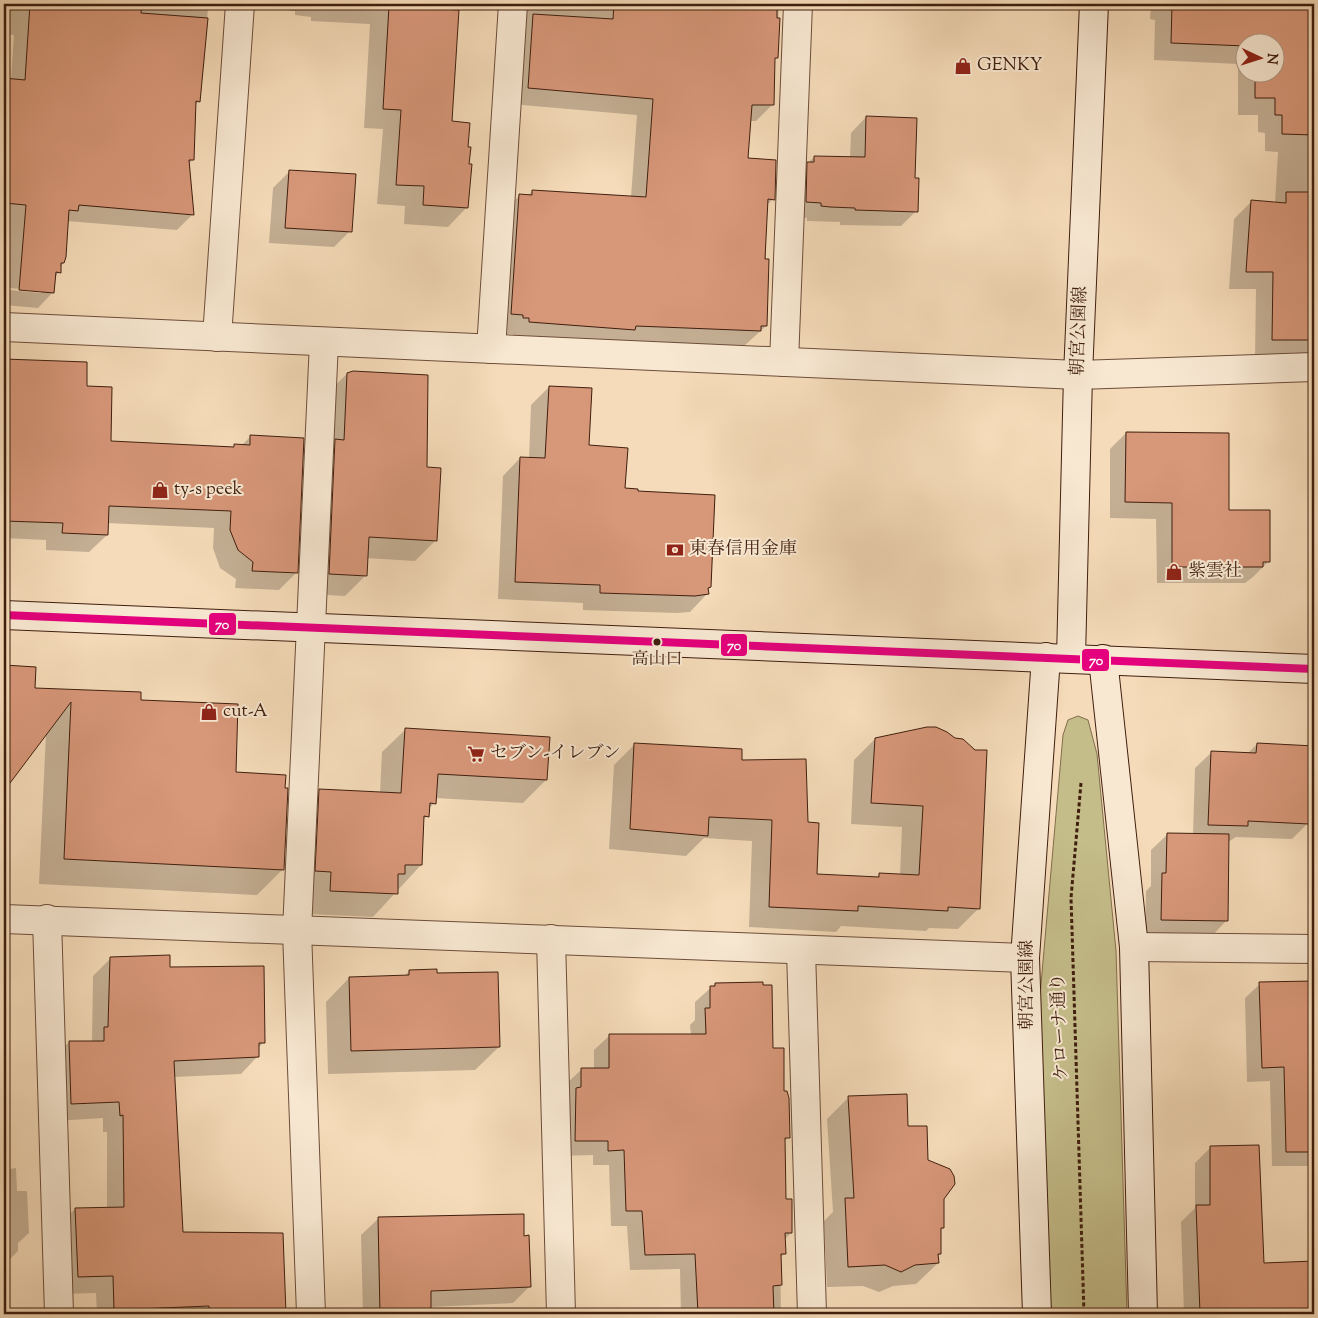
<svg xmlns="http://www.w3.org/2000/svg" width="1318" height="1318" font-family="'Sorts Mill Goudy','Noto Serif JP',serif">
<rect width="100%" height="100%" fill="#f5dbb9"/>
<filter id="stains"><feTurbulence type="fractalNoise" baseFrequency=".004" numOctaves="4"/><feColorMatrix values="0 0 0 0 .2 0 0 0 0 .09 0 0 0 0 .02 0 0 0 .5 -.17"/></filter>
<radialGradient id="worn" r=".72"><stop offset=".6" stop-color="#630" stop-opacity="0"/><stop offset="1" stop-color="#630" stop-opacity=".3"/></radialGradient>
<polygon fill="#c4bd8a" stroke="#826e4c" points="1078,716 1088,720 1097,754 1116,951 1127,1314 1048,1314 1039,1007 1063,735 1068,720"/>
<g fill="#0003" fill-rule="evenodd">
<path d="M4,4H213L208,9L199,101L195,105L193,159L189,164L193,214L177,230L67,221L63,262L59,272L55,277L53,292L38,308L4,305V79L11,80L14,35L4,34ZM8,288L41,290V293L8,290Z"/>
<polygon points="290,4 429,4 450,123 466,148 467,207 448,227 404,224 405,206 377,204 383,129 364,128 370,24 311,21 311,17 295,15 295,11 290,11"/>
<polygon points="518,4 779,4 776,57 774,60 772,105 756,121 749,121 747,160 773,199 766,206 766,326 743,347 513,339 513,334 507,334 507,331 494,330 503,212 519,196 528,196 532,191 631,197 637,115 511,104"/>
<path d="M1151,4H1314V355L1255,357L1256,289H1229L1234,219L1251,202L1275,203L1278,152L1265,151V133L1258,132V115H1238V64L1154,60L1155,20L1150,19ZM1246,42H1276V72H1246Z"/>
<polygon points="866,117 913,179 916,211 901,226 840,225 840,222 807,221 807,218 791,217 793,178 814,157 850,158 851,133"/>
<polygon points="290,171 350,231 334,247 269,243 273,188"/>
<polygon points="4,360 86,363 86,387 109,443 232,448 241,446 251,436 297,572 279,590 235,588 236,579 220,568 213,548 214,528 107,523 107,535 89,552 46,550 46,540 4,538"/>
<polygon points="347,374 426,468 436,540 415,561 366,558 366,575 345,596 309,594 326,394"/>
<polygon points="549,387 588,447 710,587 707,594 690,612 677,613 583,610 583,603 498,599 503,476 520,458 529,459 531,405"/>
<polygon points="1314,411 1314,526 1308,526 1308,418"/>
<polygon points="1126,433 1227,512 1269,561 1253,577 1245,583 1157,583 1156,519 1110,518 1110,449"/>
<polygon points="4,665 35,668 33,689 140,701 234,774 283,869 257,895 39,884 46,733 4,789"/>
<polygon points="406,729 546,780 523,803 435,798 434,803 428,810 427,816 423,820 421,865 373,917 307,914 296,814 320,791 380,793 382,752"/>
<polygon points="875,739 954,739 979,908 958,929 929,928 926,931 841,926 836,932 749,927 752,841 704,838 686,856 609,849 614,765 635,744 740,761 806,824 816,875 876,878 880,874 900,875 902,827 851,824 854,760"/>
<polygon points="1257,744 1308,823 1292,839 1236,837 1228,842 1227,920 1211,937 1145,935 1146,891 1151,886 1151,850 1168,834 1193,834 1195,768 1212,752 1248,753"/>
<polygon points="111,958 169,968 264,1042 258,1048 258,1056 241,1074 174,1077 181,1233 282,1234 284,1314 97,1314 96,1293 62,1294 58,1226 75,1209 107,1208 107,1132 103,1132 103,1118 54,1121 52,1060 69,1042 92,1042 93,976"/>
<polygon points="409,971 436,975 499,1047 475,1070 328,1074 326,1002 349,978 404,977"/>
<polygon points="1314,983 1314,1166 1272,1166 1270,1081 1247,1082 1245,998 1260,984"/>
<polygon points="715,984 772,1049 783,1092 788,1137 784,1142 785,1201 791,1233 784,1240 785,1253 780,1258 781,1314 681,1314 680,1269 630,1270 627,1226 611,1226 609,1165 593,1165 593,1155 560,1156 566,1084 582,1069 594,1069 594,1050 610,1035 691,1035 690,1025 695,1020 695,1002"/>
<polygon points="848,1098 907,1127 926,1160 943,1199 943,1228 940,1231 940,1254 937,1257 938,1263 916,1284 893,1286 879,1292 863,1286 827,1287 824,1221 833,1212 827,1119"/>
<polygon points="4,1106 8,1106 10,1169 16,1168 17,1191 27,1191 29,1233 18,1243 18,1251 7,1262 8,1311 27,1310 27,1314 4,1314"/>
<polygon points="1211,1147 1262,1264 1314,1263 1314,1314 1184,1314 1181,1222 1195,1208 1195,1163"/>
<polygon points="379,1218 523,1237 530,1286 513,1303 430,1307 431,1314 363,1314 361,1235"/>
</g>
<g fill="#d79779" stroke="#401e0e">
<polygon points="30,4 142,4 141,13 208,18 200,102 196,101 194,160 189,160 194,215 79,205 78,211 69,210 66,257 64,263 61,263 61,273 56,272 54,293 19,290 26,205 4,203 4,78 25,80"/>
<polygon points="614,4 777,4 777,18 780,18 778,58 775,58 774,105 752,105 748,158 776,160 775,200 768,199 765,259 769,259 767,326 761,326 761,331 636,326 635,330 529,322 529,318 523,318 523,315 511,314 519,194 532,195 532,190 646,197 653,99 528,88 533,14 613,19"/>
<polygon points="1172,4 1314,4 1314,135 1282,134 1282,115 1275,115 1275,98 1255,98 1255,72 1276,72 1276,42 1246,42 1246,46 1171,43"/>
<polygon points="389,6 459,10 452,121 470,123 468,147 471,147 469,164 472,164 468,208 423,205 424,186 396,185 401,110 383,109"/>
<polygon points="866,116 917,118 915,178 919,178 918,212 855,210 855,208 830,207 821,206 821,203 806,202 807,162 814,162 814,156 865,157"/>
<polygon points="289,170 356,174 352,232 285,228"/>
<polygon points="1286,192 1314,192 1314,340 1272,340 1273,272 1246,272 1251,200 1286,203"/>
<polygon points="4,359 87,362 87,386 112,387 111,441 234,447 234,444 250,445 250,435 304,438 298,573 252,571 253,562 238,550 230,530 231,511 109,506 108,535 62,533 63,523 4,521"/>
<polygon points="353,371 428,375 427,467 441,468 437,541 369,537 367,576 329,574 335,439 344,440 347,373"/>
<polygon points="549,386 592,388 589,445 628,448 625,488 638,489 638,491 715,495 711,587 708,588 709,594 695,596 600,593 600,585 515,582 520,457 545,458"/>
<polygon points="1126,432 1229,433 1229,510 1270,510 1270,562 1263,562 1263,567 1172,567 1172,503 1125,502"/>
<polygon points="4,665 36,667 35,688 141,692 141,700 238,704 236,772 286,775 285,788 288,788 284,870 64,859 71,702 4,791"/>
<polygon points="927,727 936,727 947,732 955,738 963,739 975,750 987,750 980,909 948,907 948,911 858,906 858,911 769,907 772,820 709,817 708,836 630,829 634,743 742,749 742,760 806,759 808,822 819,823 817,874 879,877 879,873 919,875 923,806 871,803 875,738"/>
<polygon points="405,728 550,737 547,780 438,774 436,804 430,803 429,817 424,816 422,865 405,865 405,874 398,874 398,894 330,891 331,872 315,871 319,789 401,793"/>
<polygon points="1257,743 1314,746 1309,824 1248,821 1248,826 1208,825 1211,751 1256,753"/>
<polygon points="1167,833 1229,834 1228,921 1161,920 1162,873 1166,873"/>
<polygon points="170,955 170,967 264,966 265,1043 259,1043 259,1057 174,1061 183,1232 283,1233 286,1314 209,1314 209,1306 114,1310 113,1276 78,1277 75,1208 124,1207 123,1115 120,1116 119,1102 71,1104 69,1041 104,1041 104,1027 108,1027 110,957"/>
<polygon points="437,969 437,973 498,972 500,1047 351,1051 349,977 409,975 409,970"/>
<polygon points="1314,981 1314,1152 1286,1152 1284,1067 1262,1068 1259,982"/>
<polygon points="763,982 763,985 772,985 773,1048 784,1048 784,1091 787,1091 789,1098 790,1138 785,1138 786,1199 792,1199 792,1233 785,1233 786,1254 781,1254 782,1285 773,1286 774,1314 698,1314 695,1254 645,1255 642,1211 626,1211 624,1150 608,1151 608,1141 575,1141 576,1088 581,1087 581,1068 609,1068 609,1034 706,1034 705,1008 710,1008 710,986 715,986 715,983"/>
<polygon points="907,1094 908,1126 927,1126 928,1160 950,1169 954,1176 955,1184 944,1199 944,1228 941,1228 941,1254 938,1254 939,1263 915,1265 901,1272 885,1265 848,1267 845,1198 854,1198 848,1096"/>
<polygon points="1259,1145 1264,1263 1314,1261 1314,1314 1200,1314 1196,1205 1210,1205 1210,1146"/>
<polygon points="524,1214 524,1236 529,1235 531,1287 431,1291 431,1314 380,1314 378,1217"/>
</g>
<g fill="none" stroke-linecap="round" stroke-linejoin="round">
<g stroke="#6d4d39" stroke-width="30">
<g id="street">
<polyline points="4,327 1078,375 1314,367"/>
<polyline points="217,337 240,4"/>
<polyline points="491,349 513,4"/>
<polyline points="784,362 798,4"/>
<polyline points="4,919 1025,958"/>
<polyline points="47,919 59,1314"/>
<polyline points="551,939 561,1314"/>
<polyline points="1134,947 1314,949"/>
<polyline points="801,950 812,1314"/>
<polyline points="311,1314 297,931 324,342"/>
</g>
</g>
<g stroke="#401e0e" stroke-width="30">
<g id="secondary">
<polyline points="4,615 1314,669"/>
<polyline points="1071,658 1078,375 1094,4"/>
<polyline points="1103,659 1134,947 1143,1314"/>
<polyline points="1037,1314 1025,958 1046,657"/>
</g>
</g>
<polyline stroke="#401e0e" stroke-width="3" stroke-dasharray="4 2.5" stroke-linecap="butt" points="1081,783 1071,898 1084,1314"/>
<use href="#street" stroke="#f8e8d2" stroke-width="28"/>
<use href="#secondary" stroke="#f8e8d2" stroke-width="28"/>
<g stroke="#f8e8d2" stroke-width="11">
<polyline id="bus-1" points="4,615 1314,669"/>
</g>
<use href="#bus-1" stroke="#e5007d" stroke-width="8"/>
</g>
<defs>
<g id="shop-bare" transform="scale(1.35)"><path d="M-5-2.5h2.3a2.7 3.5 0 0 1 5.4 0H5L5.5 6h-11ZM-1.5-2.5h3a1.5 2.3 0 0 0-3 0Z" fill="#8f2418" stroke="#f8e8d2" stroke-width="2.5" paint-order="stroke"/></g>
<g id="bank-bare" transform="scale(1.35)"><path d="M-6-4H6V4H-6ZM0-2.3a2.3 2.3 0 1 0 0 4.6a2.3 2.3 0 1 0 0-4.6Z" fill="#8f2418" stroke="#f8e8d2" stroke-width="2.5" paint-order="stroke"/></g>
<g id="supermarket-bare" transform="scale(1.35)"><path d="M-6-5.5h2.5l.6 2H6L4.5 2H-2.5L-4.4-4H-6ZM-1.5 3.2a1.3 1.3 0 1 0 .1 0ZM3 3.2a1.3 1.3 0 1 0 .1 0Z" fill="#8f2418" stroke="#f8e8d2" stroke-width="2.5" paint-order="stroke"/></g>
</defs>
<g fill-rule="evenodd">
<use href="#shop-bare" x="963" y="66"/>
<use href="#shop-bare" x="160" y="490"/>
<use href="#bank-bare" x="675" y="550"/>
<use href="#shop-bare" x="1174" y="572"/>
<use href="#shop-bare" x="209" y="712"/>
<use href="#supermarket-bare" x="476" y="754"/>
</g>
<circle fill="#401e0e" stroke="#f8e8d2" stroke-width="2" cx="657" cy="642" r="4.5"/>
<g text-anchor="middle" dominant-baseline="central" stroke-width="4" stroke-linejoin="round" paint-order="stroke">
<g font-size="17" fill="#401e0e" stroke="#f8e8d2">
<text x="657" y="660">高山口</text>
</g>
<g font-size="18" fill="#401e0e" stroke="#f8e8d2" text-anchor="start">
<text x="977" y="66">GENKY</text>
<text x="174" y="490">ty-s peek</text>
<text x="689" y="550">東春信用金庫</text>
<text x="1188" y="572">紫雲社</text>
<text x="223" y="712">cut-A</text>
<text x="490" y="754">セブン-イレブン</text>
</g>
<g font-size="18" fill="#401e0e" stroke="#f8e8d2">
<text transform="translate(1080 331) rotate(-88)">朝宮公園線</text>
<text transform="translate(1028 985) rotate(-90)">朝宮公園線</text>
<text transform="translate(1061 1027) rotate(-92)">ケローナ通り</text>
</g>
</g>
<g stroke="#f8e8d2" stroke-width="2">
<rect x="208" y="612" width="29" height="24" rx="5" fill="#e5007d"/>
<rect x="720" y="633" width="28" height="24" rx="5" fill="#e5007d"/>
<rect x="1081" y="648" width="29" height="24" rx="5" fill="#e5007d"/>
</g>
<g font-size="14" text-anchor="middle" font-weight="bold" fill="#fff">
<text x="222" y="629">70</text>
<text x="734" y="650">70</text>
<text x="1096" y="665">70</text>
</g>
<rect width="1318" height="1318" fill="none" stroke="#f5dbb9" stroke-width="20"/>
<rect x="5" y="5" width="1308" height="1308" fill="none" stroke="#401e0e" stroke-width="2.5"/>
<rect x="10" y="10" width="1298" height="1298" fill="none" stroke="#401e0e"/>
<g transform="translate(1260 58) rotate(94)"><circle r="24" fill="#f8e8d2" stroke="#ae9784"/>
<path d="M0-4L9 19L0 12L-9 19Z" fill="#8f2418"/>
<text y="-8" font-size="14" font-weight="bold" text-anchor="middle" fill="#401e0e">N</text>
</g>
<rect width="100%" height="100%" filter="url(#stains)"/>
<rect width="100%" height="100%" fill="url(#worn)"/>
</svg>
